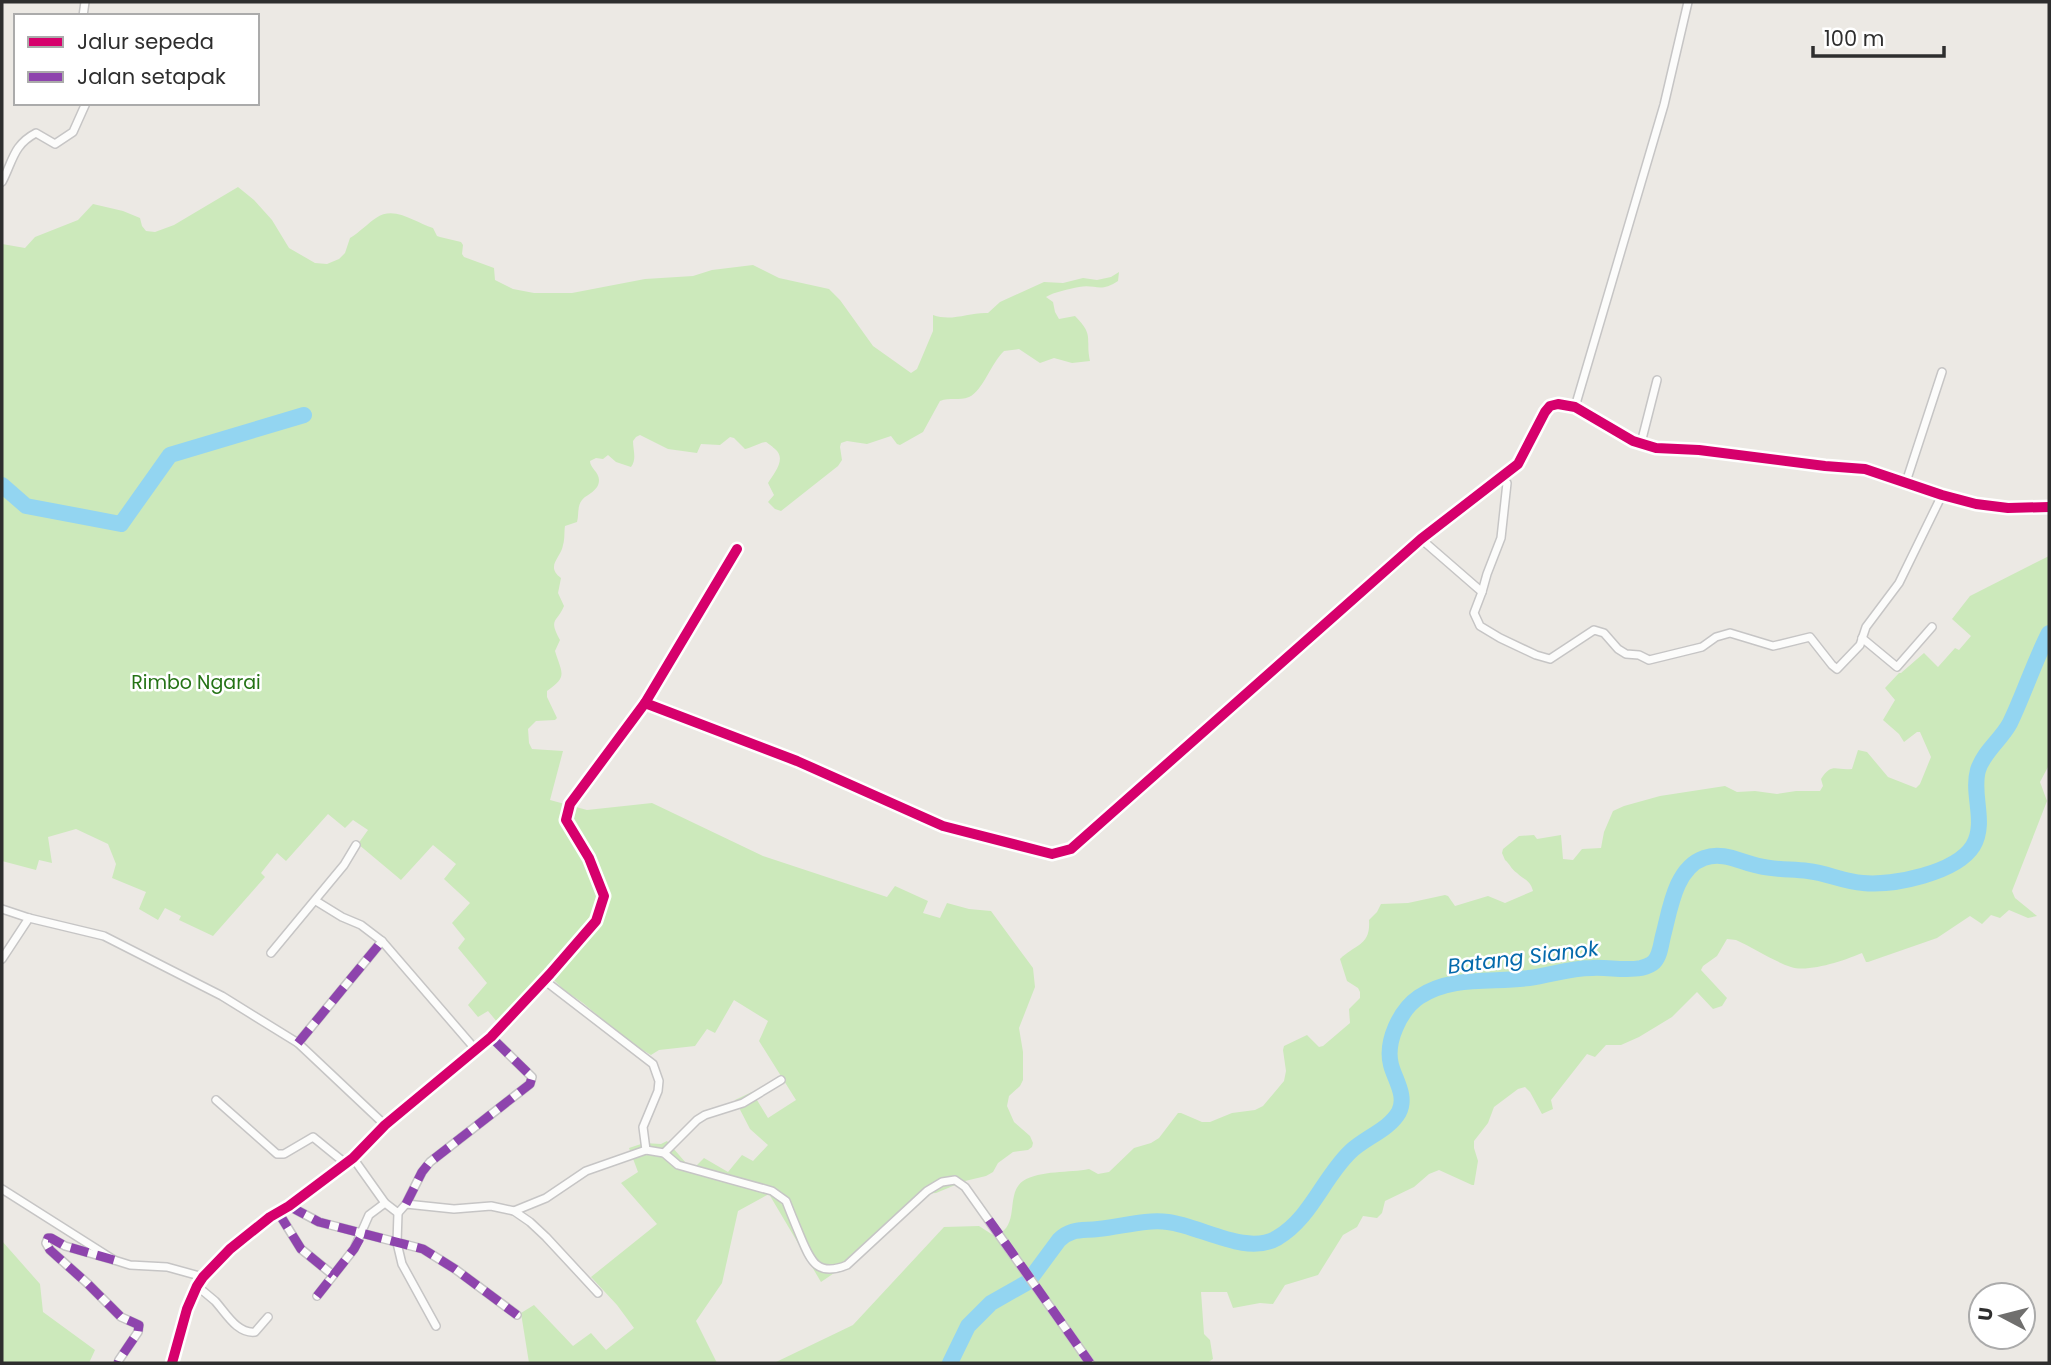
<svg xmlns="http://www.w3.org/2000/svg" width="2051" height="1365" font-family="Poppins,sans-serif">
<rect width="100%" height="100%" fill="#ece9e4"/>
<g fill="#cce9bb">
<path d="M238,187L254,200L272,220L289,248L315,263L327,264L339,259L345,253L350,238C360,232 367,224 376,218C395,205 415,223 433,228L437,236L440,237L461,242L463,245L462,254L464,257L494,268L495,280L513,289L534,293H572L645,279L693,276L712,270L753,265L779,278L829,289L840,300L873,346L911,373L917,369L933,331V315C952,322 969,312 988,313L1000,302L1044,282L1063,283L1083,278L1097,280L1111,277L1119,272L1118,281C1100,293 1096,284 1079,287C1069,289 1054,292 1046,297L1053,302L1055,312L1059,319L1075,316C1095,336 1085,338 1090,361L1072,363L1054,358L1040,363L1019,349L1004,351C991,363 983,391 969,397C959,401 950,397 940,401L923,432L900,445L897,444L891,436L867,444L847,441L841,443L840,447L842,460L838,466L781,511L775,509L768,502L774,495L768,483C774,473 787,459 775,449C774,448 768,443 766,442C761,442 751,448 745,449L734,438L730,437L720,445L701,444L697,453L668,449L640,435L636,437L633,441C633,450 637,459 631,467L616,462L608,455L603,459L596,458L590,461C590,468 599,472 599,480C599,491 587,494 582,500C577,506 579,515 577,522L565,526C564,532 565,539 563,545C561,558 545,566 561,578L558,593L564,606C557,623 548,618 560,640L555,651C562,674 568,676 547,691V697L557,718L555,720L536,721L528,729L529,743L532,749L563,751L550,800L587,810L652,803L763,856L887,897L895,886L928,901L923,913L940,918L947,903L969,909L991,911L1033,968L1035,987L1019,1028L1023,1052V1080L1020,1086L1009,1096L1007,1106L1014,1122L1030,1136L1033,1143L1032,1147L1028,1150L1013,1152L998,1163L993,1172L986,1176L965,1181L936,1193L924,1194L859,1256L821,1282L769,1194L738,1211L722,1283L696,1321L717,1363H529L521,1313L534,1305L573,1346L591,1333L606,1350L634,1328L617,1305L591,1277L657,1224L621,1183L638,1172L629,1148L644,1143L661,1144L667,1141L692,1170L704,1158L728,1172L742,1155L753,1161L768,1145L750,1129L735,1100L752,1092L768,1118L796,1100L759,1041L768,1021L734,1000L715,1033L707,1029L695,1046L659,1050L651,1055L629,1042L583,1003L564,990L549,975L498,1023L488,1011L478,1017L468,1005L487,983L458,948L465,939L452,923L470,903L444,879L456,864L433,845L401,880L358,844L368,830L353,820L345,828L328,814L286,861L277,853L261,873L265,877L213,936L179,920L181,916L165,908L158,920L139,909L146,892L112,878L116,864L108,844L76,829L48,837L52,863L39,860L36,870L2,861V244L25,248L35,237L78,220L93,204L123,211L140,218L142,226L146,231L155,232L174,225Z"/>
<path d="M2049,556V765L2040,782L2047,801L2012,891L2015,898L2037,916L2028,918L2009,910L2000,918L1991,915L1982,924L1970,916L1937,938L1868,962H1866L1862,953C1846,960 1808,973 1791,967C1773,961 1754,948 1736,940L1727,939L1717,956L1703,966L1701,970L1727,998L1722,1006L1713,1009L1697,992L1672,1017L1639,1037L1621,1045H1606L1595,1057L1587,1054L1551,1100L1553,1109L1542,1114L1530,1092L1525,1087L1518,1089L1494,1107L1488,1123L1474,1141V1148L1478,1161L1474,1185H1472L1439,1170L1429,1174L1414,1187L1385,1201L1382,1213L1377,1218L1363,1216L1357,1227L1343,1235L1318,1275L1285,1285L1273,1304L1260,1303L1233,1308L1227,1292H1201L1204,1334L1210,1340L1213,1359L1207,1363H774L853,1325L944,1227L979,1226L993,1235C1022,1230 1004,1194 1023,1181C1040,1170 1070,1173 1089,1169L1098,1174L1109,1172L1134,1148L1151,1143L1159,1138L1178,1113H1181L1202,1122H1210L1232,1113L1255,1110L1263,1106L1284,1081L1286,1071L1283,1050L1284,1046L1307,1035L1319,1047L1323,1046L1350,1023L1349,1009L1360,998V992L1358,988L1347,981L1340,959C1355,944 1371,946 1369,920L1377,912L1381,904L1408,903L1445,895L1448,896L1455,906L1488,896L1505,903L1533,891C1530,880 1524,880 1517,873C1511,869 1510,864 1505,860L1502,853L1503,849L1519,836L1534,835L1537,839L1561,835L1563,859L1573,860L1582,849L1601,848L1604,832L1613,811L1624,806L1660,796L1725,786L1737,792L1755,791L1777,794L1796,791H1820L1823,786L1821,779C1832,762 1836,771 1852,769L1858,750L1867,752L1888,777L1916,788L1920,784L1931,757L1920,732H1917L1904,742L1899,734L1883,720L1895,700L1885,688L1899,673H1901L1924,653L1938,667L1955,648L1959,650L1971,636L1952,619L1970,596Z"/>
<polygon points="2,1241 40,1284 43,1312 95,1350 89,1363 2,1363"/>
</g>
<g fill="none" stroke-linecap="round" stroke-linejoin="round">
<g stroke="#93d5f1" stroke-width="16">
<polyline points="2,485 26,506 121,524 170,455 304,415"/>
<path d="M950,1363L968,1326L991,1303L1028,1282L1059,1240C1071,1228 1082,1231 1098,1229C1121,1227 1145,1219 1168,1222C1201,1226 1246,1256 1277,1238C1311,1218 1323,1178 1350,1152C1364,1138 1389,1130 1399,1112C1407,1096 1395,1080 1391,1065C1385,1042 1400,1010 1419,997C1452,975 1493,983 1529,978C1551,975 1570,968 1592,968C1608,967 1625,971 1641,968C1645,967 1651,965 1654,962C1660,956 1661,944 1663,936C1670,910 1675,868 1704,858C1723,851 1740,862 1759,866C1775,870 1791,869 1808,871C1827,873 1844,882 1863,883C1893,886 1956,873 1973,846C1987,822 1971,795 1978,770C1984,751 2001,740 2010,723C2024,694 2034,662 2049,633"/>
</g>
<g stroke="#c6c5c5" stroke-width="10">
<g id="minor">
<polyline points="83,16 85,2"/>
<path d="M2,182C13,161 13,145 36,133L55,144L73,132L86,103"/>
<polyline points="1575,407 1664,105 1688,2"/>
<polyline points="1641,443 1657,380"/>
<polyline points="1906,482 1942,372"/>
<polyline points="1421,539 1482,592 1474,613 1480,626 1500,638 1536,655 1550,659 1594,630 1604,633 1618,649 1626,654 1639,655 1649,660 1702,647 1716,637 1730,633 1773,646 1810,637 1832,665 1837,669 1860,645 1866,627 1899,583 1942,495"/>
<polyline points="1482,592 1487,574 1501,538 1507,483 1500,479"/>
<polyline points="1862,638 1897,667 1932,627"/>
<polyline points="645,703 797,761 943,826 1052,854 1071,849 1421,539 1518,464 1545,412 1550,406 1558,404 1575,407 1633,441 1656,448 1699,450 1825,466 1865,469 1942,495 1976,504 2008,508 2049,507"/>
<polyline points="316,901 342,917 361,925 382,941 476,1050"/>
<polyline points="2,909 29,918 104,936 222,996 298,1043 385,1125"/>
<polyline points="271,953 344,865 356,845"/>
<polyline points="2,959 29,918"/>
<polyline points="544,980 653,1064 659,1081 658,1091 643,1127 646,1150"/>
<polyline points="298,1043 382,941"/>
<polyline points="216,1100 277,1154 284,1154 313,1137 345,1163"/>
<polyline points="664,1153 697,1120 705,1115 743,1103 781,1080"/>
<polyline points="353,1158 385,1203 398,1213 406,1204 454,1209 491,1206 514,1211 530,1222 546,1237 598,1293"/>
<polyline points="2,1189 114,1260 130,1265 167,1267 203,1277"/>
<polyline points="406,1204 422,1172 430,1162 530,1084 532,1077 491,1037"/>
<polyline points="289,1206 319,1222 423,1249 455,1269 517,1315"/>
<path d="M514,1211L546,1198L586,1171L646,1150L664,1153L678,1165L772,1191L786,1201C791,1214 796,1226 801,1238C811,1262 818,1277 847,1265L927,1191L942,1182L955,1180L965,1187L1090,1363"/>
<polyline points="278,1212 301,1249 333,1275"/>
<polyline points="398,1213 397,1243 402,1264 436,1326"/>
<polyline points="114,1260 65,1246 51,1238 48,1238 46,1243 50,1250 87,1283 121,1317 139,1325 138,1332 119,1360 118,1363"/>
<path d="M197,1286C203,1291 209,1296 215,1301C226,1313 237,1334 255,1332L268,1317"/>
<polyline points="317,1296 354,1249 369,1215 385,1203"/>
<polyline points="172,1363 187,1309 197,1286 203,1277 230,1249 270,1217 289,1206 353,1158 385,1125 491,1037 550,974 596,921 604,896 589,858 566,820 570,804 645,703 737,549"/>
</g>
</g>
<use href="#minor" stroke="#fcfcfb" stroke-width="7"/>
<g stroke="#8e44ad" stroke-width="9" stroke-dasharray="18 9" stroke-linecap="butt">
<polyline points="298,1043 382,941"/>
<polyline points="406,1204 422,1172 430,1162 530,1084 532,1077 491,1037"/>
<polyline points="289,1206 319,1222 423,1249 455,1269 517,1315"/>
<polyline points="278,1212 301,1249 333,1275"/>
<polyline points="989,1220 1090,1363"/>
<polyline points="114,1260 65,1246 51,1238 48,1238 46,1243 50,1250 87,1283 121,1317 139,1325 138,1332 119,1360 118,1363"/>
<polyline points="317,1296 354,1249 363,1233"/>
</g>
<g stroke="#fff" stroke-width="15">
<g id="cycleway">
<polyline points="645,703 797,761 943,826 1052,854 1071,849 1421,539 1518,464 1545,412 1550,406 1558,404 1575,407 1633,441 1656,448 1699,450 1825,466 1865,469 1942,495 1976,504 2008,508 2049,507"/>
<polyline points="172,1363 187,1309 197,1286 203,1277 230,1249 270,1217 289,1206 353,1158 385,1125 491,1037 550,974 596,921 604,896 589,858 566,820 570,804 645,703 737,549"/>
</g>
</g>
<use href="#cycleway" stroke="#d6006c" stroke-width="10"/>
</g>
<g text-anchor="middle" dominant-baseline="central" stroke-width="5" stroke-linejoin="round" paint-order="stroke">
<g font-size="19" fill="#257316" stroke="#fff">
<text x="196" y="682">Rimbo Ngarai</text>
</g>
<g font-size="21" font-style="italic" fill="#046aac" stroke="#fff">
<text transform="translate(1523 957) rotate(-7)">Batang Sianok</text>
</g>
</g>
<rect width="2051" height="1365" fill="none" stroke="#2e2e2e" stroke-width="7"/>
<rect x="14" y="14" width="245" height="91" fill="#ffffff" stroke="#ababab" stroke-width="2"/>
<rect x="28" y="37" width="35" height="10" fill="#d6006c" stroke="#ababab" stroke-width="2"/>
<text x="77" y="49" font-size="21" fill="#2e2e2e">Jalur sepeda</text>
<rect x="28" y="72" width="35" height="10" fill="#8e44ad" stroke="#ababab" stroke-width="2"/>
<text x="77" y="84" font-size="21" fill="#2e2e2e">Jalan setapak</text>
<g transform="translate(2002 1316) rotate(277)"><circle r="33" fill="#ffffff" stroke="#ababab" stroke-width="2"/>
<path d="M0-5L12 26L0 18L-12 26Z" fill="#706f6e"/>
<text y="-10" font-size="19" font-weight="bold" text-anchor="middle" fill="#2e2e2e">U</text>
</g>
<path d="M1813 46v10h131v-10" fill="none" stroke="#2e2e2e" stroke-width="3.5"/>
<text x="1824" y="46" font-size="21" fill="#2e2e2e" stroke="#ffffff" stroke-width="5" paint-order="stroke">100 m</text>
</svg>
